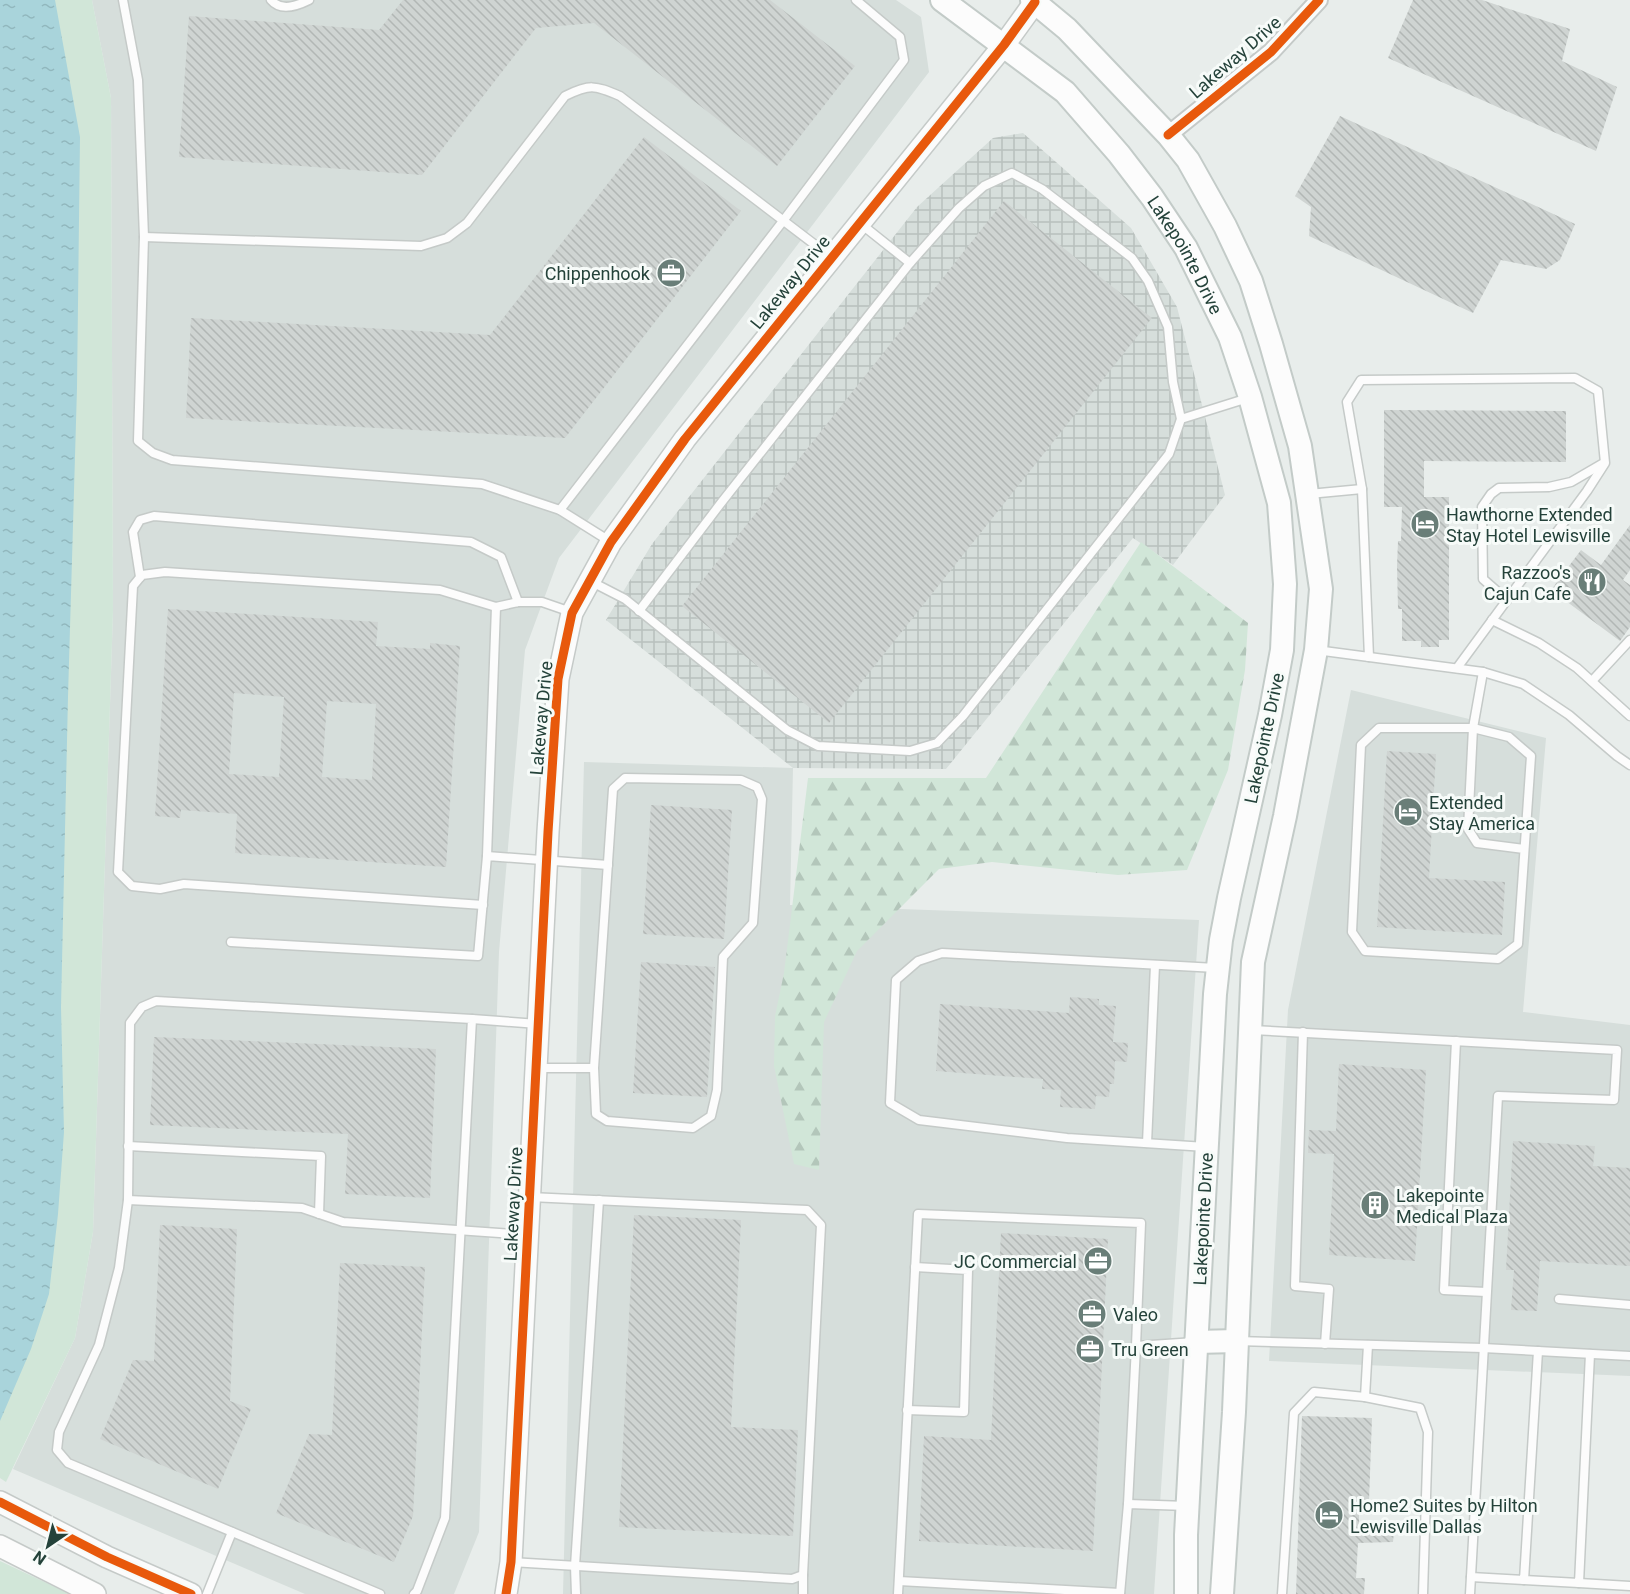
<svg xmlns="http://www.w3.org/2000/svg" width="1630" height="1594" font-family="Roboto,sans-serif">
<defs>
<pattern id="industrial-grid" width="8" height="8" patternUnits="userSpaceOnUse" patternTransform="scale(1.5)"><rect width="8" height="8" fill="#d6dedb"/><path d="M0 4h8M4 0v8" fill="none" stroke="#b8c0bd"/></pattern>
<pattern id="forest-firs" width="22" height="20" patternUnits="userSpaceOnUse" patternTransform="scale(1.5)"><rect width="22" height="20" fill="#d1e6d8"/><path d="M5 1l3.5 6h-7zM16 11l3.5 6h-7z" fill="#b3c6ba"/></pattern>
<pattern id="water-ripples" width="26" height="14" patternUnits="userSpaceOnUse" patternTransform="scale(1.5)"><rect width="26" height="14" fill="#a9d4db"/><path d="M2 4q2-2 4 0t4 0M15 11q2-2 4 0t4 0" fill="none" stroke="#91b7bd"/></pattern>
<pattern id="building-back-hatch" width="6" height="6" patternUnits="userSpaceOnUse" patternTransform="scale(1.5)"><rect width="6" height="6" fill="#cfd4d2"/><path d="M-1 5l2 2M0 0l6 6M5-1l2 2" fill="none" stroke="#b2b7b5"/></pattern>
</defs>
<rect width="100%" height="100%" fill="#e8edeb"/>
<g fill="#d6dedb">
<polygon points="92,0 896,0 921,17 929,72 559,558 525,650 499,952 479,1532 454,1594 305,1594 13,1469 75,1338 93,1232 113,611 111,98"/>
<polygon points="1351,690 1546,738 1523,1012 1630,1025 1630,1376 1269,1361 1288,1010"/>
<polygon points="584,762 793,768 790,905 1199,920 1154,1594 563,1594"/>
</g>
<polygon fill="url(#industrial-grid)" points="1023,133 1131,228 1177,307 1225,495 1173,565 1133,538 946,769 793,768 606,620 652,544 917,207 993,138"/>
<g fill="#d1e6d8">
<polygon points="0,0 92,0 111,98 113,611 93,1232 75,1338 6,1482 0,1478"/>
<polygon points="0,1561 70,1594 0,1594"/>
</g>
<polygon fill="url(#forest-firs)" points="1141,542 1248,623 1245,670 1228,770 1187,870 1118,875 992,862 939,869 857,951 824,1022 819,1170 794,1164 774,1066 775,1016 784,973 808,778 986,778"/>
<polygon fill="url(#water-ripples)" points="0,0 55,0 80,137 77,388 68,697 61,1007 64,1132 58,1214 49,1294 31,1349 0,1421"/>
<g fill="url(#building-back-hatch)" fill-rule="evenodd">
<polygon points="403,0 770,0 855,66 777,166 594,23 536,28 422,175 179,157 189,16 379,30"/>
<polygon points="1413,0 1482,0 1570,29 1562,61 1617,87 1596,151 1388,58"/>
<polygon points="1340,116 1575,224 1560,260 1546,269 1501,260 1473,313 1309,236 1311,207 1295,196"/>
<polygon points="644,137 741,211 565,438 186,418 191,318 490,335"/>
<polygon points="1004,201 1152,318 829,723 682,606"/>
<polygon points="1384,410 1566,411 1566,462 1424,461 1424,497 1449,497 1449,640 1439,640 1439,647 1421,647 1421,641 1402,641 1402,609 1398,609 1397,566 1398,541 1401,541 1402,507 1384,507"/>
<polygon points="1630,525 1630,570 1623,580 1630,585 1630,627 1620,641 1551,590 1581,550 1601,565"/>
<path d="M168,609L378,622L376,646L430,649V643L460,646L446,867L235,853L237,814L181,810L180,818L155,816ZM234,693L284,697L279,777L229,774ZM327,701L376,704L372,780L322,777Z"/>
<polygon points="1387,751 1436,754 1429,878 1505,882 1502,935 1377,927"/>
<polygon points="651,805 732,810 724,939 643,934"/>
<polygon points="641,962 715,967 707,1097 633,1093"/>
<polygon points="1070,997 1099,999 1099,1005 1116,1006 1113,1042 1128,1043 1127,1062 1115,1061 1114,1084 1110,1084 1109,1097 1096,1096 1095,1109 1060,1107 1061,1090 1042,1089 1043,1079 936,1071 940,1004 1069,1013"/>
<polygon points="154,1037 436,1049 430,1198 345,1194 348,1134 150,1125"/>
<polygon points="1339,1064 1426,1070 1415,1261 1329,1255 1334,1154 1308,1153 1309,1130 1336,1131"/>
<polygon points="1513,1141 1595,1146 1593,1166 1630,1168 1630,1266 1540,1261 1537,1311 1511,1310 1514,1270 1506,1270"/>
<polygon points="634,1215 741,1220 731,1427 798,1430 793,1536 619,1527"/>
<polygon points="160,1225 237,1229 230,1401 251,1409 218,1489 100,1439 133,1360 154,1361"/>
<polygon points="1001,1233 1108,1239 1093,1551 919,1541 924,1436 991,1440"/>
<polygon points="340,1263 425,1267 413,1516 394,1562 276,1513 309,1434 332,1435"/>
<polygon points="1302,1416 1372,1418 1369,1501 1359,1501 1359,1529 1394,1531 1393,1542 1358,1543 1356,1578 1365,1578 1364,1594 1296,1594"/>
</g>
<g fill="none" stroke-linecap="round" stroke-linejoin="round">
<g stroke="#c5cac8" stroke-width="11">
<g id="service">
<polyline points="123,0 138,80 144,237 138,441 153,453 172,460 482,484 560,510 611,542"/>
<path d="M271,0C281,12 297,6 309,0"/>
<polyline points="861,224 910,263"/>
<path d="M144,237L421,246L447,238L467,223L565,96C590,84 594,85 620,96L831,257"/>
<polyline points="1309,494 1362,489"/>
<polyline points="560,510 783,221 904,60 900,37 856,0"/>
<polyline points="140,577 133,532 140,520 154,516 471,542 501,557 518,602"/>
<polyline points="590,581 625,599 787,730 818,746 910,751 937,743 963,716 1169,454 1181,419 1248,398"/>
<polyline points="1507,600 1483,579 1482,507 1491,494 1499,488 1549,487 1571,482 1602,464"/>
<polyline points="639,611 721,503 910,263 959,208 984,186 1012,173 1042,189 1132,258 1148,281 1168,327 1173,382 1181,419"/>
<polyline points="1492,620 1539,643 1577,668 1630,716"/>
<polyline points="1316,650 1483,672 1523,684 1569,715 1617,756 1630,765"/>
<polyline points="1369,657 1362,489 1347,402 1361,380 1575,378 1598,391 1605,463 1587,491 1457,668"/>
<polyline points="1483,672 1473,728 1379,728 1361,745 1352,932 1365,951 1498,959 1518,944 1531,756 1509,737 1473,728 1468,829 1477,843 1524,849"/>
<polyline points="1592,681 1630,640"/>
<polyline points="487,856 496,607"/>
<polyline points="483,905 184,884 160,889 132,886 118,872 133,586 142,575 165,572 440,590 496,607 518,602 542,602 571,612"/>
<polyline points="231,942 478,956 487,856 608,865"/>
<polyline points="472,1019 538,1024"/>
<polyline points="1252,1030 1617,1050 1614,1100 1498,1096 1470,1594"/>
<polyline points="1303,1032 1295,1286 1329,1289 1325,1344"/>
<polyline points="1456,1041 1444,1290 1486,1292"/>
<polyline points="537,1068 594,1068 596,1114 607,1121 693,1128 711,1116 717,1090 723,957 753,923 762,799 757,787 741,780 625,778 613,789 594,1068"/>
<polyline points="1147,1143 1155,965"/>
<polyline points="128,1146 321,1156 319,1214"/>
<polyline points="1206,1147 1067,1138 919,1120 890,1103 896,980 918,961 942,953 1216,968"/>
<polyline points="128,1200 302,1208 343,1222 527,1235"/>
<polyline points="1559,1299 1630,1305"/>
<polyline points="1237,1341 1483,1348 1630,1356"/>
<polyline points="1368,1345 1365,1397 1420,1408 1428,1432 1423,1594"/>
<polyline points="907,1410 964,1412 968,1270 915,1267"/>
<polyline points="1128,1504 1136,1346"/>
<polyline points="511,1562 792,1579 803,1575 821,1225 807,1210 530,1197"/>
<polyline points="803,1575 803,1594"/>
<polyline points="1471,1577 1524,1580 1538,1351"/>
<polyline points="1524,1580 1579,1583 1590,1354"/>
<polyline points="899,1581 1120,1593"/>
<polyline points="1579,1583 1630,1586"/>
<polyline points="207,1594 232,1532"/>
<polyline points="380,1594 68,1463 57,1450 59,1432 99,1345 119,1268 128,1200 130,1023 142,1007 156,1001 472,1019 445,1518 417,1591 414,1594"/>
<polyline points="576,1594 575,1566 599,1200"/>
<polyline points="898,1594 918,1214 1141,1223 1136,1346 1195,1342"/>
<polyline points="1120,1594 1128,1504 1187,1506"/>
<polyline points="1282,1594 1294,1413 1314,1392 1365,1397"/>
</g>
</g>
<g stroke="#c5cac8" stroke-width="20">
<polyline id="minor" points="1168,135 1271,52 1319,0"/>
</g>
<g stroke="#c5cac8" stroke-width="24">
<g id="tertiary">
<polyline points="0,1502 107,1557 191,1594"/>
<polyline points="0,1546 95,1594"/>
<polyline points="506,1594 511,1562 548,832 558,679 572,613 611,542 685,439 1004,45 1035,2"/>
</g>
</g>
<g stroke="#c3cbc8" stroke-width="26">
<g id="secondary">
<path id="s1" d="M942,0L1065,92L1119,154L1152,197L1186,248L1230,337L1250,397L1279,503L1285,584L1282,650L1270,715L1229,898L1221,940L1215,994L1186,1535V1594"/>
<polyline points="1032,0 1067,29 1168,135 1188,160 1225,226 1251,281 1271,344 1300,446 1321,589 1316,650 1285,816 1253,962 1234,1412 1222,1594"/>
<polyline points="1196,1342 1237,1341"/>
</g>
</g>
<use href="#service" stroke="#fcfcfc" stroke-width="8"/>
<use href="#minor" stroke="#fcfcfc" stroke-width="16"/>
<use href="#tertiary" stroke="#fcfcfc" stroke-width="21"/>
<use href="#secondary" stroke="#fcfcfc" stroke-width="22"/>
<g stroke="#f7fbf9" stroke-width="13">
<g id="cycleway">
<polyline points="1168,135 1271,52 1319,0"/>
<polyline points="0,1502 107,1557 191,1594"/>
<polyline points="506,1594 511,1562 548,832 558,679 572,613 611,542 685,439 1004,45 1035,2"/>
</g>
</g>
<use href="#cycleway" stroke="#e8590c" stroke-width="9"/>
</g>
<defs>
<g id="office-disc" transform="scale(1.5)"><circle r="9.5" fill="#697e78" stroke="#f7fbf9"/><path d="M-6-3h4V-5.5h4V-3h4V5H-6ZM-1-4.5V-3h2v-1.5ZM-6 0V1H6V0Z" fill="#fff"/></g>
<g id="hotel-disc" transform="scale(1.5)"><circle r="9.5" fill="#697e78" stroke="#f7fbf9"/><path d="M-6-4.5h1.5V1H6V5H4.5V3h-9V5H-6ZM-4 0a1.8 1.8 0 1 1 3.6 0ZM.5 0V-2.5h3Q6-2.5 6 0Z" fill="#fff"/></g>
<g id="restaurant-disc" transform="scale(1.5)"><circle r="9.5" fill="#697e78" stroke="#f7fbf9"/><path d="M-5-6h1v4h1v-4h1v4h1v-4h1v5L-1.5 .5V6h-2V.5L-5-1ZM5-6V6H3V1.5H1.5Q1.5-4 5-6Z" fill="#fff"/></g>
<g id="building-disc" transform="scale(1.5)"><circle r="9.5" fill="#697e78" stroke="#f7fbf9"/><path d="M-4-6H4V6H1V3H-1V6H-4ZM-2.5-4.3h1.7v1.8h-1.7ZM.8-4.3h1.7v1.8H.8ZM-2.5-1h1.7V.8h-1.7ZM.8-1h1.7V.8H.8Z" fill="#fff"/></g>
</defs>
<g fill-rule="evenodd">
<use href="#office-disc" x="671" y="273"/>
<use href="#hotel-disc" x="1425" y="524"/>
<use href="#restaurant-disc" x="1592" y="582"/>
<use href="#hotel-disc" x="1408" y="812"/>
<use href="#building-disc" x="1375" y="1205"/>
<use href="#office-disc" x="1098" y="1261"/>
<use href="#office-disc" x="1092" y="1314"/>
<use href="#office-disc" x="1090" y="1349"/>
<use href="#hotel-disc" x="1329" y="1515"/>
</g>
<g text-anchor="middle" dominant-baseline="central" stroke-width="6" stroke-linejoin="round" paint-order="stroke">
<g font-size="18" fill="#24423a" stroke="#f7fbf9">
<text transform="translate(1235 57) rotate(-41)">Lakeway Drive</text>
<text stroke="none"><textPath href="#s1" startOffset="357">Lakepointe Drive</textPath></text>
<text transform="translate(790 282) rotate(-51)">Lakeway Drive</text>
<text transform="translate(541 718) rotate(-85)">Lakeway Drive</text>
<text transform="translate(1264 738) rotate(-78)">Lakepointe Drive</text>
<text transform="translate(513 1204) rotate(-87)">Lakeway Drive</text>
<text transform="translate(1203 1219) rotate(-87)">Lakepointe Drive</text>
</g>
<g font-size="18" fill="#24423a" stroke="#f7fbf9" text-anchor="start">
<text x="650" y="273" text-anchor="end">Chippenhook</text>
<text x="1446" y="514">Hawthorne Extended<tspan x="1446" dy="21">Stay Hotel Lewisville</tspan></text>
<text x="1571" y="572" text-anchor="end">Razzoo's<tspan x="1571" dy="21">Cajun Cafe</tspan></text>
<text x="1429" y="802">Extended<tspan x="1429" dy="21">Stay America</tspan></text>
<text x="1396" y="1195">Lakepointe<tspan x="1396" dy="21">Medical Plaza</tspan></text>
<text x="1077" y="1261" text-anchor="end">JC Commercial</text>
<text x="1113" y="1314">Valeo</text>
<text x="1111" y="1349">Tru Green</text>
<text x="1350" y="1505">Home2 Suites by Hilton<tspan x="1350" dy="21">Lewisville Dallas</tspan></text>
</g>
</g>
<g transform="translate(48 1546) rotate(215)" stroke="#f7fbf9" stroke-width="4.5" paint-order="stroke">
<path d="M0-4.5L10 22L0 15L-10 22Z" fill="#24423a"/>
<text y="-9" font-size="16" font-weight="bold" text-anchor="middle" fill="#24423a">N</text>
</g>
</svg>
